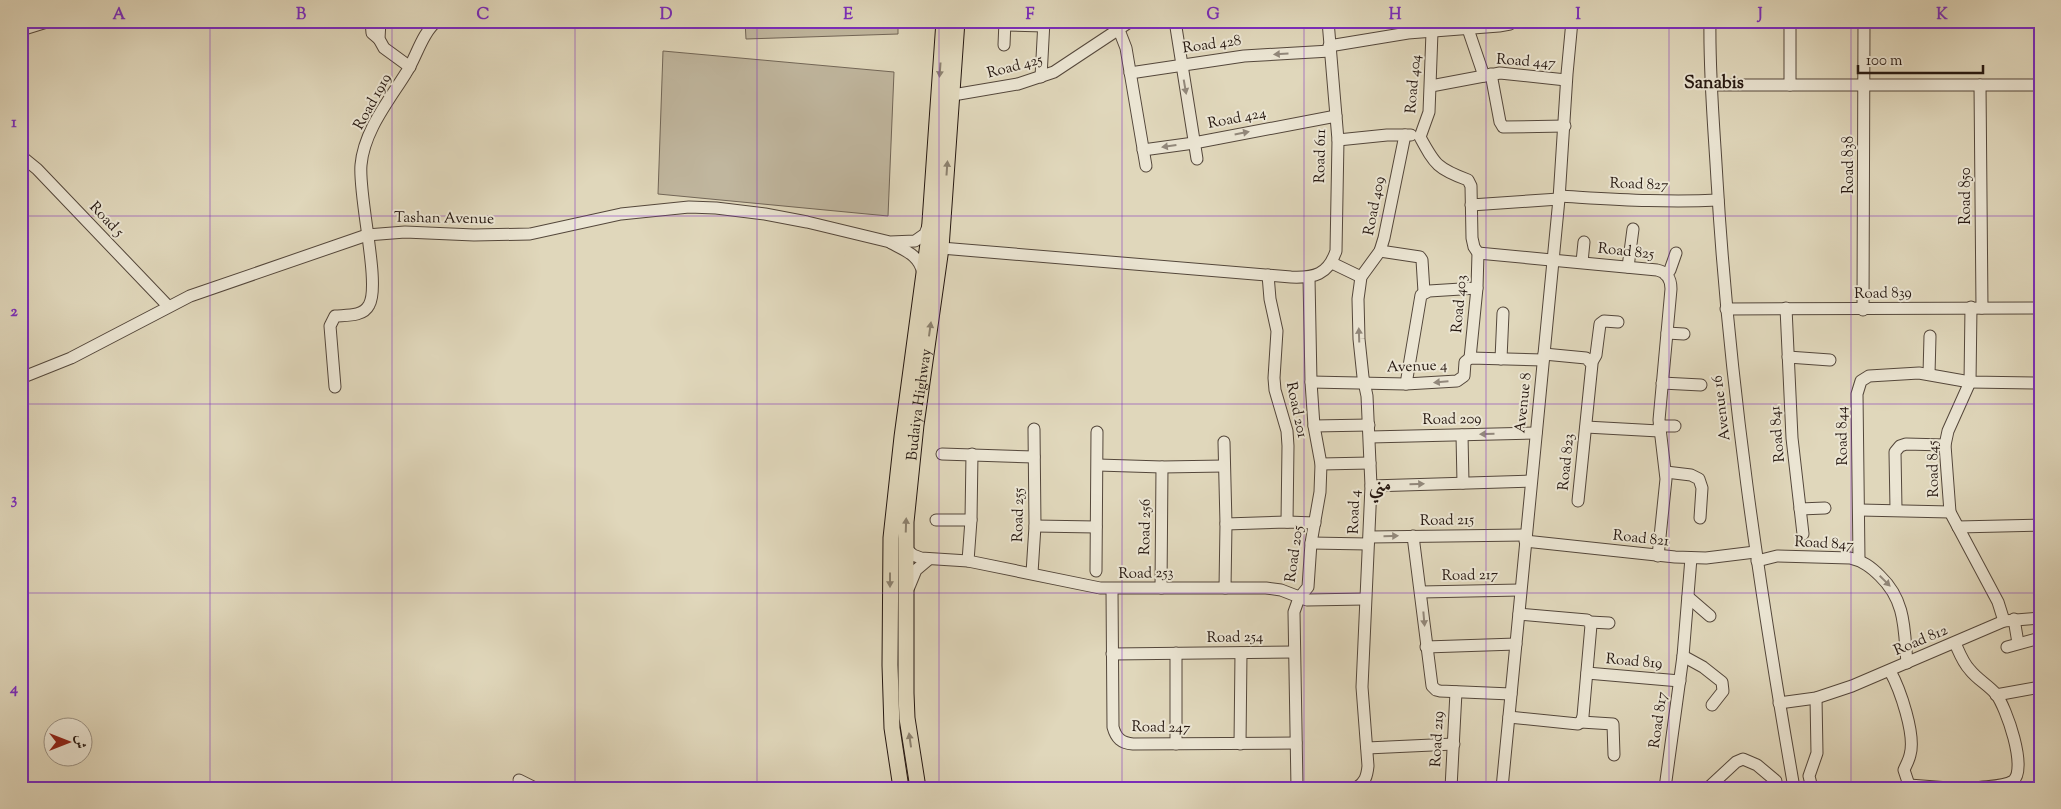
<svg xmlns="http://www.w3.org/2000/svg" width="2061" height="809" font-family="'Sorts Mill Goudy',Amiri,serif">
<rect width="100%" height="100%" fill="#e0d7bb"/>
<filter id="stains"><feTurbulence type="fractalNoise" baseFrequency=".004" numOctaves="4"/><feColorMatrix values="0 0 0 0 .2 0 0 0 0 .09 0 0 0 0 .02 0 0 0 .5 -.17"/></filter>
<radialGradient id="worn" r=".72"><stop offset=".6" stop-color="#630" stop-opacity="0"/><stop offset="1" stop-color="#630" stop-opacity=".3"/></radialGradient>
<g fill="#c0b69e" stroke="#726657">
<polygon points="745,21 898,21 898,34 746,39"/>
<polygon points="663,51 894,72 888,216 658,194"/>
</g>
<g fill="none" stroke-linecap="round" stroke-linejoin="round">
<g stroke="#54473b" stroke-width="13">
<g id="minor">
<polyline points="371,21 372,33 379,39"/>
<polyline points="380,21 379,39 384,48 410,67"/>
<polyline points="1175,21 1197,159"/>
<path d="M1710,21C1709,74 1714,127 1717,180C1729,384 1759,586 1794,788"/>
<polyline points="1790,21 1790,85"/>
<polyline points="1005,25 1044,26"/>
<polyline points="1468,29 1484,76"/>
<polyline points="21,30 50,21"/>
<polyline points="1119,30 1126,48 1146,166"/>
<path d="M1432,32L1429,112L1420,137C1435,165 1438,169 1468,180L1471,186L1472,238L1474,247L1478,253L1477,288L1470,358"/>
<polyline points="1004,45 1005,21"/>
<polyline points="1329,46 1408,33 1499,26 1510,24 1513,21"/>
<polyline points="1130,73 1244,56 1330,51"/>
<polyline points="1491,74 1500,122 1503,127 1565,126"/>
<polyline points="1041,77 1044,21"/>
<polyline points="1712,85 2040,85"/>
<polyline points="1980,85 1982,308"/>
<polyline points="1431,86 1500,73 1566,80"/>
<polyline points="953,95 1018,84 1054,72 1131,21"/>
<polyline points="1338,140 1387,135 1411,135"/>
<polyline points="1143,150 1194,143 1336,116"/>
<polyline points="21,156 37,169 168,306"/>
<path d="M1559,196C1612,199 1665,203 1718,200"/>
<polyline points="1471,205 1559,199"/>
<path d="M891,243C906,251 919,255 923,273"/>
<path d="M941,248L1291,277C1314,278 1328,275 1336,251L1338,140L1328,21"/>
<polyline points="1380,251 1420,257 1422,260 1424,292"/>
<path d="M1478,253L1657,270C1667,272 1671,279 1671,289L1659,420L1666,479L1658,556"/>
<polyline points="1582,262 1584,242"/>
<polyline points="1332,263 1361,277"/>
<polyline points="1628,267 1633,229"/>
<polyline points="1268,275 1270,299 1277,331 1274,378 1275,390 1287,431 1288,446 1287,522"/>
<polyline points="1666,275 1670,270 1676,253"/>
<polyline points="1971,307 1970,382 1948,431 1945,445 1950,512 1998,602 2004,621"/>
<polyline points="1786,308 1792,438 1803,534"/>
<polyline points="1726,309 2040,308"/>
<polyline points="1863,310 1864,21"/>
<polyline points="1667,333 1684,334"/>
<polyline points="1544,354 1586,358 1592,364 1578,501"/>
<polyline points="1788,357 1830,360"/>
<polyline points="1501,359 1503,313"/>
<polyline points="1592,362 1596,355 1600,324 1604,321 1618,322"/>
<polyline points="1929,374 1930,336"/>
<polyline points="21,378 71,358 190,296 367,235 405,232 474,235 530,234 621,214 689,207 716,208 765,214 807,222 890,242 915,241 925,234 928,226"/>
<polyline points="1311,382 1406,384 1457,381 1464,376 1465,362 1470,358 1543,360"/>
<polyline points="1662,383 1701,385"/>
<polyline points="1406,384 1421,295 1429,291 1477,288"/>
<path d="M335,387L330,326L335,316C346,315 363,317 369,305C381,285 358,196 361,165C364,131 388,102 406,73C416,58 422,33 437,21"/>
<polyline points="1314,426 1369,425"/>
<polyline points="1659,426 1675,426"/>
<polyline points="1586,427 1659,431"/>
<polyline points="1462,435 1463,483"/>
<polyline points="1370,437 1536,433"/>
<polyline points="1224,442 1226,524 1225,588"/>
<polyline points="942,454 1034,457"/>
<polyline points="1321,464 1370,463"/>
<polyline points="1098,465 1162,467 1224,466"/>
<polyline points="1666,472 1691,475 1699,479 1702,488 1700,518"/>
<polyline points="1371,486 1531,481"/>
<polyline points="1800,509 1825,508"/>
<polyline points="1896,509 1895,452 1900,446 1906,444 1945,445"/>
<polyline points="1860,510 1950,512"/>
<polyline points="936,520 971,520"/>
<polyline points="1226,524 1287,522 1315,523"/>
<polyline points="1035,526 1096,527"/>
<polyline points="1958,527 2040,525"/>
<polyline points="1413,536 1432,686 1436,690 1440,691 1511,694"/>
<polyline points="1370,537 1525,535"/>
<polyline points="1525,541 1675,557 1706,558 1755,552"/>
<polyline points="1311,543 1368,544"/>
<polyline points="905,548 913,555 921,558 968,561 1100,588 1266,588 1281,590 1307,600 1365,599"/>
<polyline points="1859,560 1857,394 1861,381 1869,376 1919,373 1970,382 2040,383"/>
<polyline points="968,561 971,520 972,454"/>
<path d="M1757,561L1777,556L1850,558C1863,561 1871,567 1880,576C1906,601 1904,629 1907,663"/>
<polyline points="1096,571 1097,432"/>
<polyline points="1032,573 1035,526 1034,429"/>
<polyline points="909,587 916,570 929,559"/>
<polyline points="1161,588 1162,467"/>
<path d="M1112,589L1113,727C1116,738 1121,743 1133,744L1296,743"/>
<polyline points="1421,592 1520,590"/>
<polyline points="1688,597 1710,616"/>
<polyline points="2014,619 2018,643"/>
<polyline points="1590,622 1609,623"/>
<path d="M1955,643C1959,652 1963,663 1970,670C1977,679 1988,685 1996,694C2006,707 2028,769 2013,781C2004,787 1985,786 1975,788"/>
<polyline points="1426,647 1516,644"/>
<polyline points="2007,647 2040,638"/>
<polyline points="1176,653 1176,744"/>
<polyline points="1112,654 1294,652"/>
<polyline points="1683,656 1703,667 1722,682 1723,691 1712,705"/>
<path d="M1890,671C1900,689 1916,735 1910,755C1909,760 1906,765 1904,770L1909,785"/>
<polyline points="1587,673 1680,681"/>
<polyline points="1996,695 2040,687"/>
<polyline points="1779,703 1816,698 1852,686 2004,621 2040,618"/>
<polyline points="1509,717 1578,724 1581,722 1583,716 1591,625 1587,620 1519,614"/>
<polyline points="1581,722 1613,724 1614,755"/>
<polyline points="1240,744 1241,653"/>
<polyline points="1367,748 1454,744"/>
<polyline points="519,780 535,788"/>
<polyline points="1297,788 1294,612 1299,598 1308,587 1311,543 1320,492 1321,464 1314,426 1311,382 1309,278"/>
<path d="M1356,788C1365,783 1367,776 1368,766L1362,687L1371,486L1367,396L1363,377L1359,339L1358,299L1361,277L1380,251L1384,238L1405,135"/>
<polyline points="1451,788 1456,692"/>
<polyline points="1502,788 1559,199 1567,74 1572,21"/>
<polyline points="1665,788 1683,656 1691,558"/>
<polyline points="1708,788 1736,762 1743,759 1757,765 1776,781 1776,788"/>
<polyline points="1812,788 1809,776 1817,753 1816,698"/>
<polyline points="1904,788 1909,785 1949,788"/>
</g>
</g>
<g stroke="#251710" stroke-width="17">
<g id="major">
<polyline points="901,788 892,728 890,665 891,538 902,437 929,236 944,21"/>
<path id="s1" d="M918,788L907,718L906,693V522L916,425L941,248L957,21"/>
</g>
</g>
<use href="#minor" stroke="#ebe5d3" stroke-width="11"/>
<use href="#major" stroke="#e0d7bb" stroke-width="15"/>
</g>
<defs><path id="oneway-solid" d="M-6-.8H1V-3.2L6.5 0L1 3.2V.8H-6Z" transform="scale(1.25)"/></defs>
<g fill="#92887b">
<use href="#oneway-solid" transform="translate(1281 54) rotate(177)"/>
<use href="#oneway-solid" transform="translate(1185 87) rotate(80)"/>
<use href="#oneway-solid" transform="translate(1242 133) rotate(-11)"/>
<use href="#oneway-solid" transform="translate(1169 146) rotate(172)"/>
<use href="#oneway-solid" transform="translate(1359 335) rotate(-92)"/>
<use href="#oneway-solid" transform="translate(1441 382) rotate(175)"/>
<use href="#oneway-solid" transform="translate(1487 434) rotate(179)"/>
<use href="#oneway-solid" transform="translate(1417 484) rotate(-2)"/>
<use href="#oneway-solid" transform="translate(1391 536) rotate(-1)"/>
<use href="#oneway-solid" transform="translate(1885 581) rotate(45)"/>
<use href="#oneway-solid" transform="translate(1424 619) rotate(85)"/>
</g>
<g fill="#8c816e">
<use href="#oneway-solid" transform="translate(940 70) rotate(94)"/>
<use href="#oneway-solid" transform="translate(947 168) rotate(-86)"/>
<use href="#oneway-solid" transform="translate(930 329) rotate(-82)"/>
<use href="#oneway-solid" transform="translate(906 525) rotate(-88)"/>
<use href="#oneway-solid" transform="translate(890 580) rotate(90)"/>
<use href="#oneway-solid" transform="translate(910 740) rotate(-98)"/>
</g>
<path fill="none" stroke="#7b2cbf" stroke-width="1" stroke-opacity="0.55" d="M210,21V788M392,21V788M575,21V788M757,21V788M939,21V788M1122,21V788M1304,21V788M1486,21V788M1669,21V788M1851,21V788M21,216H2040M21,404H2040M21,593H2040"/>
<g text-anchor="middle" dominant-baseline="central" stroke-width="4" stroke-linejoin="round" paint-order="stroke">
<g font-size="15" fill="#251710" stroke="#ebe5d3">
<text transform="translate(1212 45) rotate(-8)">Road 428</text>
<text transform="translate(1526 62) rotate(4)">Road 447</text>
<text transform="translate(1015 67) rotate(-15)">Road 425</text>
<text transform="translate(1414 84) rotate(-85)">Road 404</text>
<text transform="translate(373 102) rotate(-61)">Road 1919</text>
<text transform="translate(1237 119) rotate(-11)">Road 424</text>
<text transform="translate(1321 156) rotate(-89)">Road 611</text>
<text transform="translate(1849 165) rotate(-90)">Road 838</text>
<text transform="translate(1639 185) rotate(2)">Road 827</text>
<text transform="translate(1966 196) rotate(-90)">Road 850</text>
<text transform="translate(1375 206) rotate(-79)">Road 409</text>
<text transform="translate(444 219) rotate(1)">Tashan Avenue</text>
<text transform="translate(106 220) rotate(46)">Road 5</text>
<text transform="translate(1626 252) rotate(6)">Road 825</text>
<text transform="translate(1883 294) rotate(-1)">Road 839</text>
<text transform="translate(1460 304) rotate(-85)">Road 403</text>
<text transform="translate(1417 367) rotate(-2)">Avenue 4</text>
<text transform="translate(1524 403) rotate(-84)">Avenue 8</text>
<text stroke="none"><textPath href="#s1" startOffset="385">Budaiya Highway</textPath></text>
<text transform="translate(1722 408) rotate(-97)">Avenue 16</text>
<text transform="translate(1296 410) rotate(78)">Road 201</text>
<text transform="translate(1452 420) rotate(-1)">Road 209</text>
<text transform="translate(1778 434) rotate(-95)">Road 841</text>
<text transform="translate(1843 436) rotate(-91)">Road 844</text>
<text transform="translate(1567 462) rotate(-84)">Road 823</text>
<text transform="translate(1934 469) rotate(-91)">Road 845</text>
<text transform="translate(1355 512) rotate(-88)">Road 4</text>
<text transform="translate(1019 515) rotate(-89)">Road 255</text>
<text transform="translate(1447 521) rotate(-1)">Road 215</text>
<text transform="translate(1146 527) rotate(-89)">Road 256</text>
<text transform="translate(1641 539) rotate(6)">Road 821</text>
<text transform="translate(1824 544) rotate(3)">Road 847</text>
<text transform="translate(1295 554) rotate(-82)">Road 205</text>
<text transform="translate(1146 574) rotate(-1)">Road 253</text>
<text transform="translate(1470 576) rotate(-1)">Road 217</text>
<text transform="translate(1235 638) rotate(-1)">Road 254</text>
<text transform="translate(1921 641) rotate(-23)">Road 812</text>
<text transform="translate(1634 662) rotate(5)">Road 819</text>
<text transform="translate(1659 720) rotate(-82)">Road 817</text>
<text transform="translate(1161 728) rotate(1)">Road 247</text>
<text transform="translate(1438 739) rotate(-87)">Road 219</text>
</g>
<g font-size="18" font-weight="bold" fill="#251710" stroke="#ebe5d3">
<text x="1714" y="84">Sanabis</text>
</g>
<g font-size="20" font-weight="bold" fill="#251710" stroke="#ebe5d3">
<text x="1380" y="486">مني</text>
</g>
</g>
<rect width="2061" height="809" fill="none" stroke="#e0d7bb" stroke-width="55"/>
<g transform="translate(68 742) rotate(90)"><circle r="24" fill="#ebe5d3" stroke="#9c9385"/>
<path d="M0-4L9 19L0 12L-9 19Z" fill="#8f2418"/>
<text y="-8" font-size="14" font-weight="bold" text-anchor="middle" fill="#251710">ش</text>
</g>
<path d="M1858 65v8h125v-8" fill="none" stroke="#251710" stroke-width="2.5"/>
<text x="1866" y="65" font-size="15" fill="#251710" stroke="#ebe5d3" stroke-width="4" paint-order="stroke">100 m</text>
<rect x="28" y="28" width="2006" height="754" fill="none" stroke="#7b2cbf" stroke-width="2"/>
<g font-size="16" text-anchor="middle" font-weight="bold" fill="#7b2cbf">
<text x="119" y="19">A</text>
<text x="301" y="19">B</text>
<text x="483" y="19">C</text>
<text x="666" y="19">D</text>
<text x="848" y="19">E</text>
<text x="1030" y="19">F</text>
<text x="1213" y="19">G</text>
<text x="1395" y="19">H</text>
<text x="1578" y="19">I</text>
<text x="1760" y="19">J</text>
<text x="1942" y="19">K</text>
<text x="14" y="127">1</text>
<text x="14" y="316">2</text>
<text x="14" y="504">3</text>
<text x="14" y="693">4</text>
</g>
<rect width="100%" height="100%" filter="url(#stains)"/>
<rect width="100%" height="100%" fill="url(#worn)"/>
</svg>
